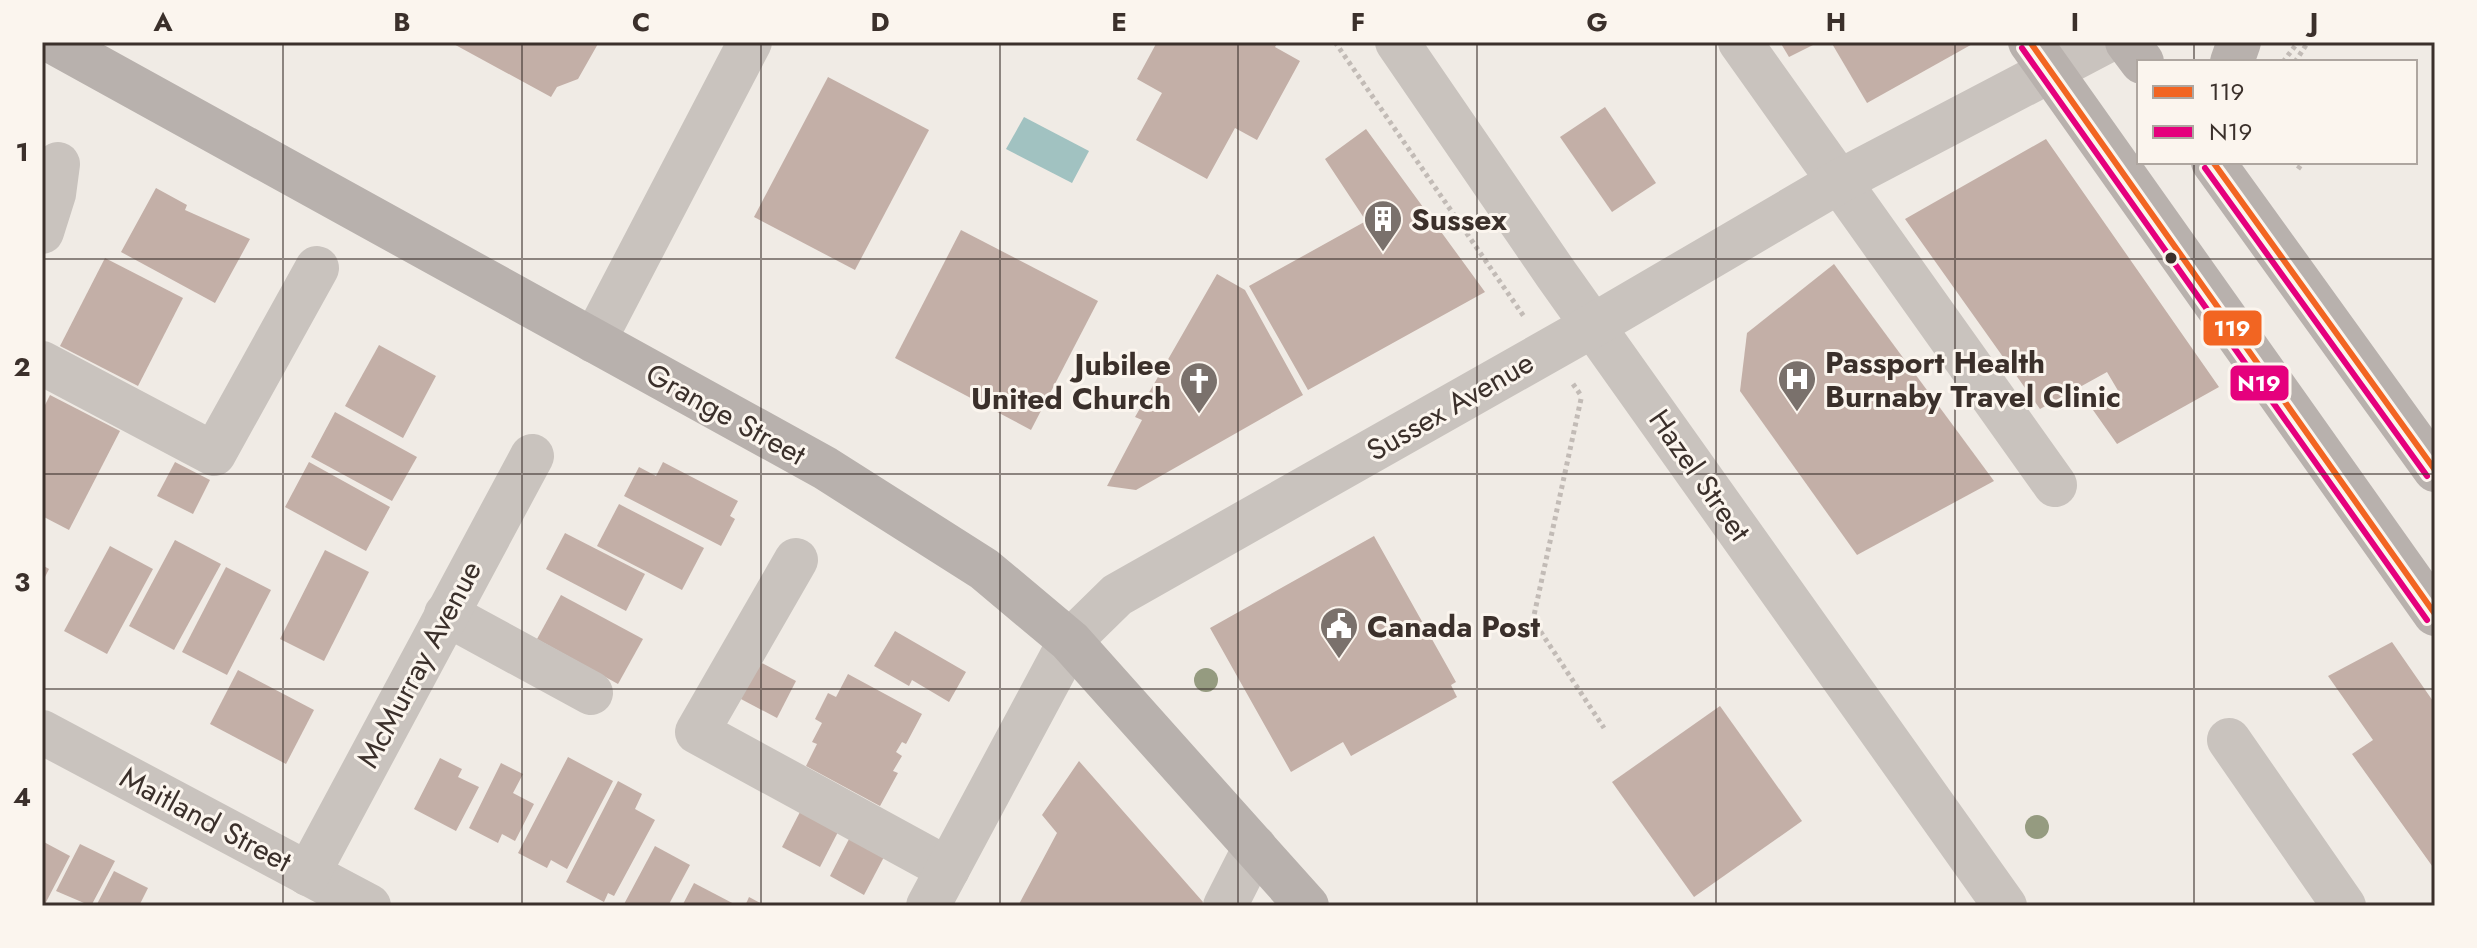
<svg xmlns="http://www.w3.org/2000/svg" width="2477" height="948" font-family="Jost,sans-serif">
<rect width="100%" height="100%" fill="#f0ebe5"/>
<polygon fill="#a1c2c1" points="1024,117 1089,151 1072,183 1006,149"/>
<g fill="#c3afa7">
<polygon points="450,42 599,42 578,79 557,87 551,97"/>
<polygon points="1157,42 1278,42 1275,47 1300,61 1257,140 1235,128 1207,179 1136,140 1162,93 1137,79"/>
<polygon points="1780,42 1819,42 1789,57"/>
<polygon points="1831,42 1976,42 1867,103"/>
<polygon points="828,77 929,130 855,270 754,217"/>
<polygon points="1605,107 1656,183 1612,212 1560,137"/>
<polygon points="1366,129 1485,292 1308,390 1249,286 1366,221 1325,159"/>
<polygon points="2046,139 2219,387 2117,444 2093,410 2120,394 2107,372 2040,409 1905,219"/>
<polygon points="156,188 187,205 185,210 250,239 215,303 121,252"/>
<polygon points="961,230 1098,301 1031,430 895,358"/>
<polygon points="105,258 183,298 138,386 60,346"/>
<polygon points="1834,264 1994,481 1857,555 1740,391 1747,333"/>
<polygon points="1217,274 1245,290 1303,395 1136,490 1107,486 1142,420 1135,417"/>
<polygon points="379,345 436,376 403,438 345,406"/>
<polygon points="50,395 120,431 69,530 42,516 42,411"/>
<polygon points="335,412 417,457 392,501 311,457"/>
<polygon points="175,462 210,480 193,514 157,496"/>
<polygon points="309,462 390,507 366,551 285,507"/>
<polygon points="663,462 738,501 730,516 735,519 721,546 624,496 639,467 656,476"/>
<polygon points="619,504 704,548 682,590 597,546"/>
<polygon points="565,533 645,574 626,611 546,569"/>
<polygon points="1374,536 1456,682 1451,685 1457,697 1351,756 1343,742 1291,772 1210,628"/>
<polygon points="175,540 221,564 174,650 129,626"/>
<polygon points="110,546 153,569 107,654 64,631"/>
<polygon points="325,550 369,572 324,661 280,639"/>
<polygon points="42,565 49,569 42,583"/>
<polygon points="226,567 271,590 227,675 182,652"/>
<polygon points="561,595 643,639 618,684 537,639"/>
<polygon points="895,631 966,672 949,702 912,680 909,686 874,666"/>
<polygon points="2392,642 2435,704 2435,870 2352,754 2373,740 2328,676"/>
<polygon points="758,661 796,681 777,718 739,698"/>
<polygon points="238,670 314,710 286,764 210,724"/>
<polygon points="848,674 922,714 906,744 902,742 896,752 902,756 893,771 898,773 880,806 806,766 817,744 812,742 822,723 815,719 828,693 836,697"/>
<polygon points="1720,706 1802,821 1694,897 1612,782"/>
<polygon points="568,757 613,781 567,869 551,860 547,868 518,853"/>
<polygon points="440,758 462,769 458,777 479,787 456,831 414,809"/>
<polygon points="1079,761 1203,902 1200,906 1018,906 1057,833 1042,815"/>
<polygon points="501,763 523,774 513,793 534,804 515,841 502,834 498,843 469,828"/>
<polygon points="618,781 642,794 635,809 655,820 614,896 608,893 604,902 566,882"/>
<polygon points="801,810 839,830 820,867 782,847"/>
<polygon points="849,839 884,857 864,895 830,876"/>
<polygon points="42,841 70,856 44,906 42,906"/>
<polygon points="80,844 115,861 91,906 56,891"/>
<polygon points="655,846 690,865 668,906 623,906"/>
<polygon points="114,871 148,888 139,906 96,906"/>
<polygon points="694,883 738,906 682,906"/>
<polygon points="749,897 766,906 745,906"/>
</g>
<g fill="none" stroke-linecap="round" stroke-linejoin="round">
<g stroke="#c2bbb6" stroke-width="5" stroke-dasharray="4 4" stroke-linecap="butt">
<polyline points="1335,42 1525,318"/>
<polyline points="2283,62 2298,42"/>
<polyline points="2295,62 2308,42"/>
<polyline points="2298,169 2303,162"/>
<polyline points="1573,384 1580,394"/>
<polyline points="1581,399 1533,620 1604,728"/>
</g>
<g stroke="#c9c3be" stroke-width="44">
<polyline points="1397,42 1556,274 2005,906"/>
<polyline points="1740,42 2055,485"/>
<polyline points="42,232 54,194 58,164"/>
<polyline points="594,341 750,42"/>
<polyline points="42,363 214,454 317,268"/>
<polyline points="796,560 697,732 948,869"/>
<polyline points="446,614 591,693"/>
<polyline points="42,732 369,906"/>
<polyline points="2229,740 2344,906"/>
<polyline points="308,874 532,456"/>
<polyline points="928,906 1070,641 1117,595 1594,325 1840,181 2105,42"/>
<polyline points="1225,906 1255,847"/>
</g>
<g stroke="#b8b1ad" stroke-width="44">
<polyline points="53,42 825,468 984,569 1070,641 1307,906"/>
<polyline points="2030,42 2435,614"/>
<polyline points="2127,42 2142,62"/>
<polyline points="2232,62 2239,42"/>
<polyline points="2213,162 2435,470"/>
</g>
<g stroke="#fbf5ee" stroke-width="12">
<g id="bus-1">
<polyline points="2030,42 2435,614"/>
<polyline points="2213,162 2435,470"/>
</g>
</g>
<g stroke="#fbf5ee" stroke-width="12">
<g id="bus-2">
<polyline points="2022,48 2427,620"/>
<polyline points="2205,168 2427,476"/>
</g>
</g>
<use href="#bus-1" stroke="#f26522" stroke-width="6"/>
<use href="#bus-2" stroke="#e5007d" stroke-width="6"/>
</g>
<g fill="#959b80">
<circle cx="1206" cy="680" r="12"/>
<circle cx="2037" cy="827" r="12"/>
</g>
<path fill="none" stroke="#3b302b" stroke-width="2" stroke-opacity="0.55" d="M283,42V906M522,42V906M761,42V906M1000,42V906M1238,42V906M1477,42V906M1716,42V906M1955,42V906M2194,42V62M2194,162V906M42,259H2435M42,474H2435M42,689H2435"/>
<defs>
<g id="building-pin" transform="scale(2)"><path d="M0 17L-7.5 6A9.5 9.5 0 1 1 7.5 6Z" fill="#7a716c" stroke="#fbf5ee"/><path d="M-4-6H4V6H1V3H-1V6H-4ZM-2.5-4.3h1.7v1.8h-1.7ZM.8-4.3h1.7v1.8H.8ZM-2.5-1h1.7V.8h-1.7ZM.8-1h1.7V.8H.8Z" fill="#fff"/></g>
<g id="hospital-pin" transform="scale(2)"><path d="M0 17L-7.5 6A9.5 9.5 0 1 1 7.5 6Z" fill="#7a716c" stroke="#fbf5ee"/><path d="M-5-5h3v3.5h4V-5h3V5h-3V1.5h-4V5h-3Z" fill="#fff"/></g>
<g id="church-pin" transform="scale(2)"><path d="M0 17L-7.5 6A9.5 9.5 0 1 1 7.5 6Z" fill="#7a716c" stroke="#fbf5ee"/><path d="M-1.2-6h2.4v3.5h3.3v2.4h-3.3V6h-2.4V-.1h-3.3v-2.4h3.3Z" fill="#fff"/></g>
<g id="civic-pin" transform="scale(2)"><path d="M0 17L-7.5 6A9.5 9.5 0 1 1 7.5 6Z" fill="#7a716c" stroke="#fbf5ee"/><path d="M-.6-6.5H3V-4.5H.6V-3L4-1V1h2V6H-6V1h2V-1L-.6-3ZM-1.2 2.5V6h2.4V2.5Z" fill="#fff"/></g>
</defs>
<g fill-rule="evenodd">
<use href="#building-pin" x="1383" y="219"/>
<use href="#hospital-pin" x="1797" y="379"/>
<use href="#church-pin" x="1199" y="381"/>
<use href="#civic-pin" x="1339" y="626"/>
</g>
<circle fill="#3b302b" stroke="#fbf5ee" stroke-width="3" cx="2171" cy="258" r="7"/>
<g text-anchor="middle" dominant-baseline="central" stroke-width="6" stroke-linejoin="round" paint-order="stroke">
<g font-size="30" font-weight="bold" fill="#3b302b" stroke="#fbf5ee" text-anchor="start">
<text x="1411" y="219">Sussex</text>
<text x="1825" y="362">Passport Health<tspan x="1825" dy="34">Burnaby Travel Clinic</tspan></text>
<text x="1171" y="364" text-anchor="end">Jubilee<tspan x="1171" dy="34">United Church</tspan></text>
<text x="1367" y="626">Canada Post</text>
</g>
<g font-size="30" fill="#3b302b" stroke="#fbf5ee">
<text transform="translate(1450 406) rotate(-30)">Sussex Avenue</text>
<text transform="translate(726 414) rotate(29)">Grange Street</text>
<text transform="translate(1700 475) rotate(55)">Hazel Street</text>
<text transform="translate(419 664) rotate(-62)">McMurray Avenue</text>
<text transform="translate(206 819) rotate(28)">Maitland Street</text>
</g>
</g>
<g stroke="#fbf5ee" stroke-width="3">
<rect x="2202" y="309" width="61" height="38" rx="8" fill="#f26522"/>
<rect x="2229" y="364" width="61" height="38" rx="8" fill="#e5007d"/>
</g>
<g font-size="22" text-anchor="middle" font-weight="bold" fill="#fff">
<text x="2232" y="336">119</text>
<text x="2259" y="391">N19</text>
</g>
<rect width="2477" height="948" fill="none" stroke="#fbf5ee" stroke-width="88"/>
<rect x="2137" y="60" width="280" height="104" fill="#fbf5ee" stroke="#aea6a0" stroke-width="2"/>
<rect x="2153" y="86" width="40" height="12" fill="#f26522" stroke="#aea6a0" stroke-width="2"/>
<text x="2209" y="100" font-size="24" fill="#3b302b">119</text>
<rect x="2153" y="126" width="40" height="12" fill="#e5007d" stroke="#aea6a0" stroke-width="2"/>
<text x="2209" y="140" font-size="24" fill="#3b302b">N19</text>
<rect x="44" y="44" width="2389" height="860" fill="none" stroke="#3b302b" stroke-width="3"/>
<g font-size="26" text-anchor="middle" font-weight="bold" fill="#3b302b">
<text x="163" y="31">A</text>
<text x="402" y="31">B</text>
<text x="641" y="31">C</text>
<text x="880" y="31">D</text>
<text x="1119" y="31">E</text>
<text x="1358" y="31">F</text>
<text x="1597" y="31">G</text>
<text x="1836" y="31">H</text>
<text x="2075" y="31">I</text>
<text x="2314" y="31">J</text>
<text x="22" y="161">1</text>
<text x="22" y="376">2</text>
<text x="22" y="591">3</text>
<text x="22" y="806">4</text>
</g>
</svg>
